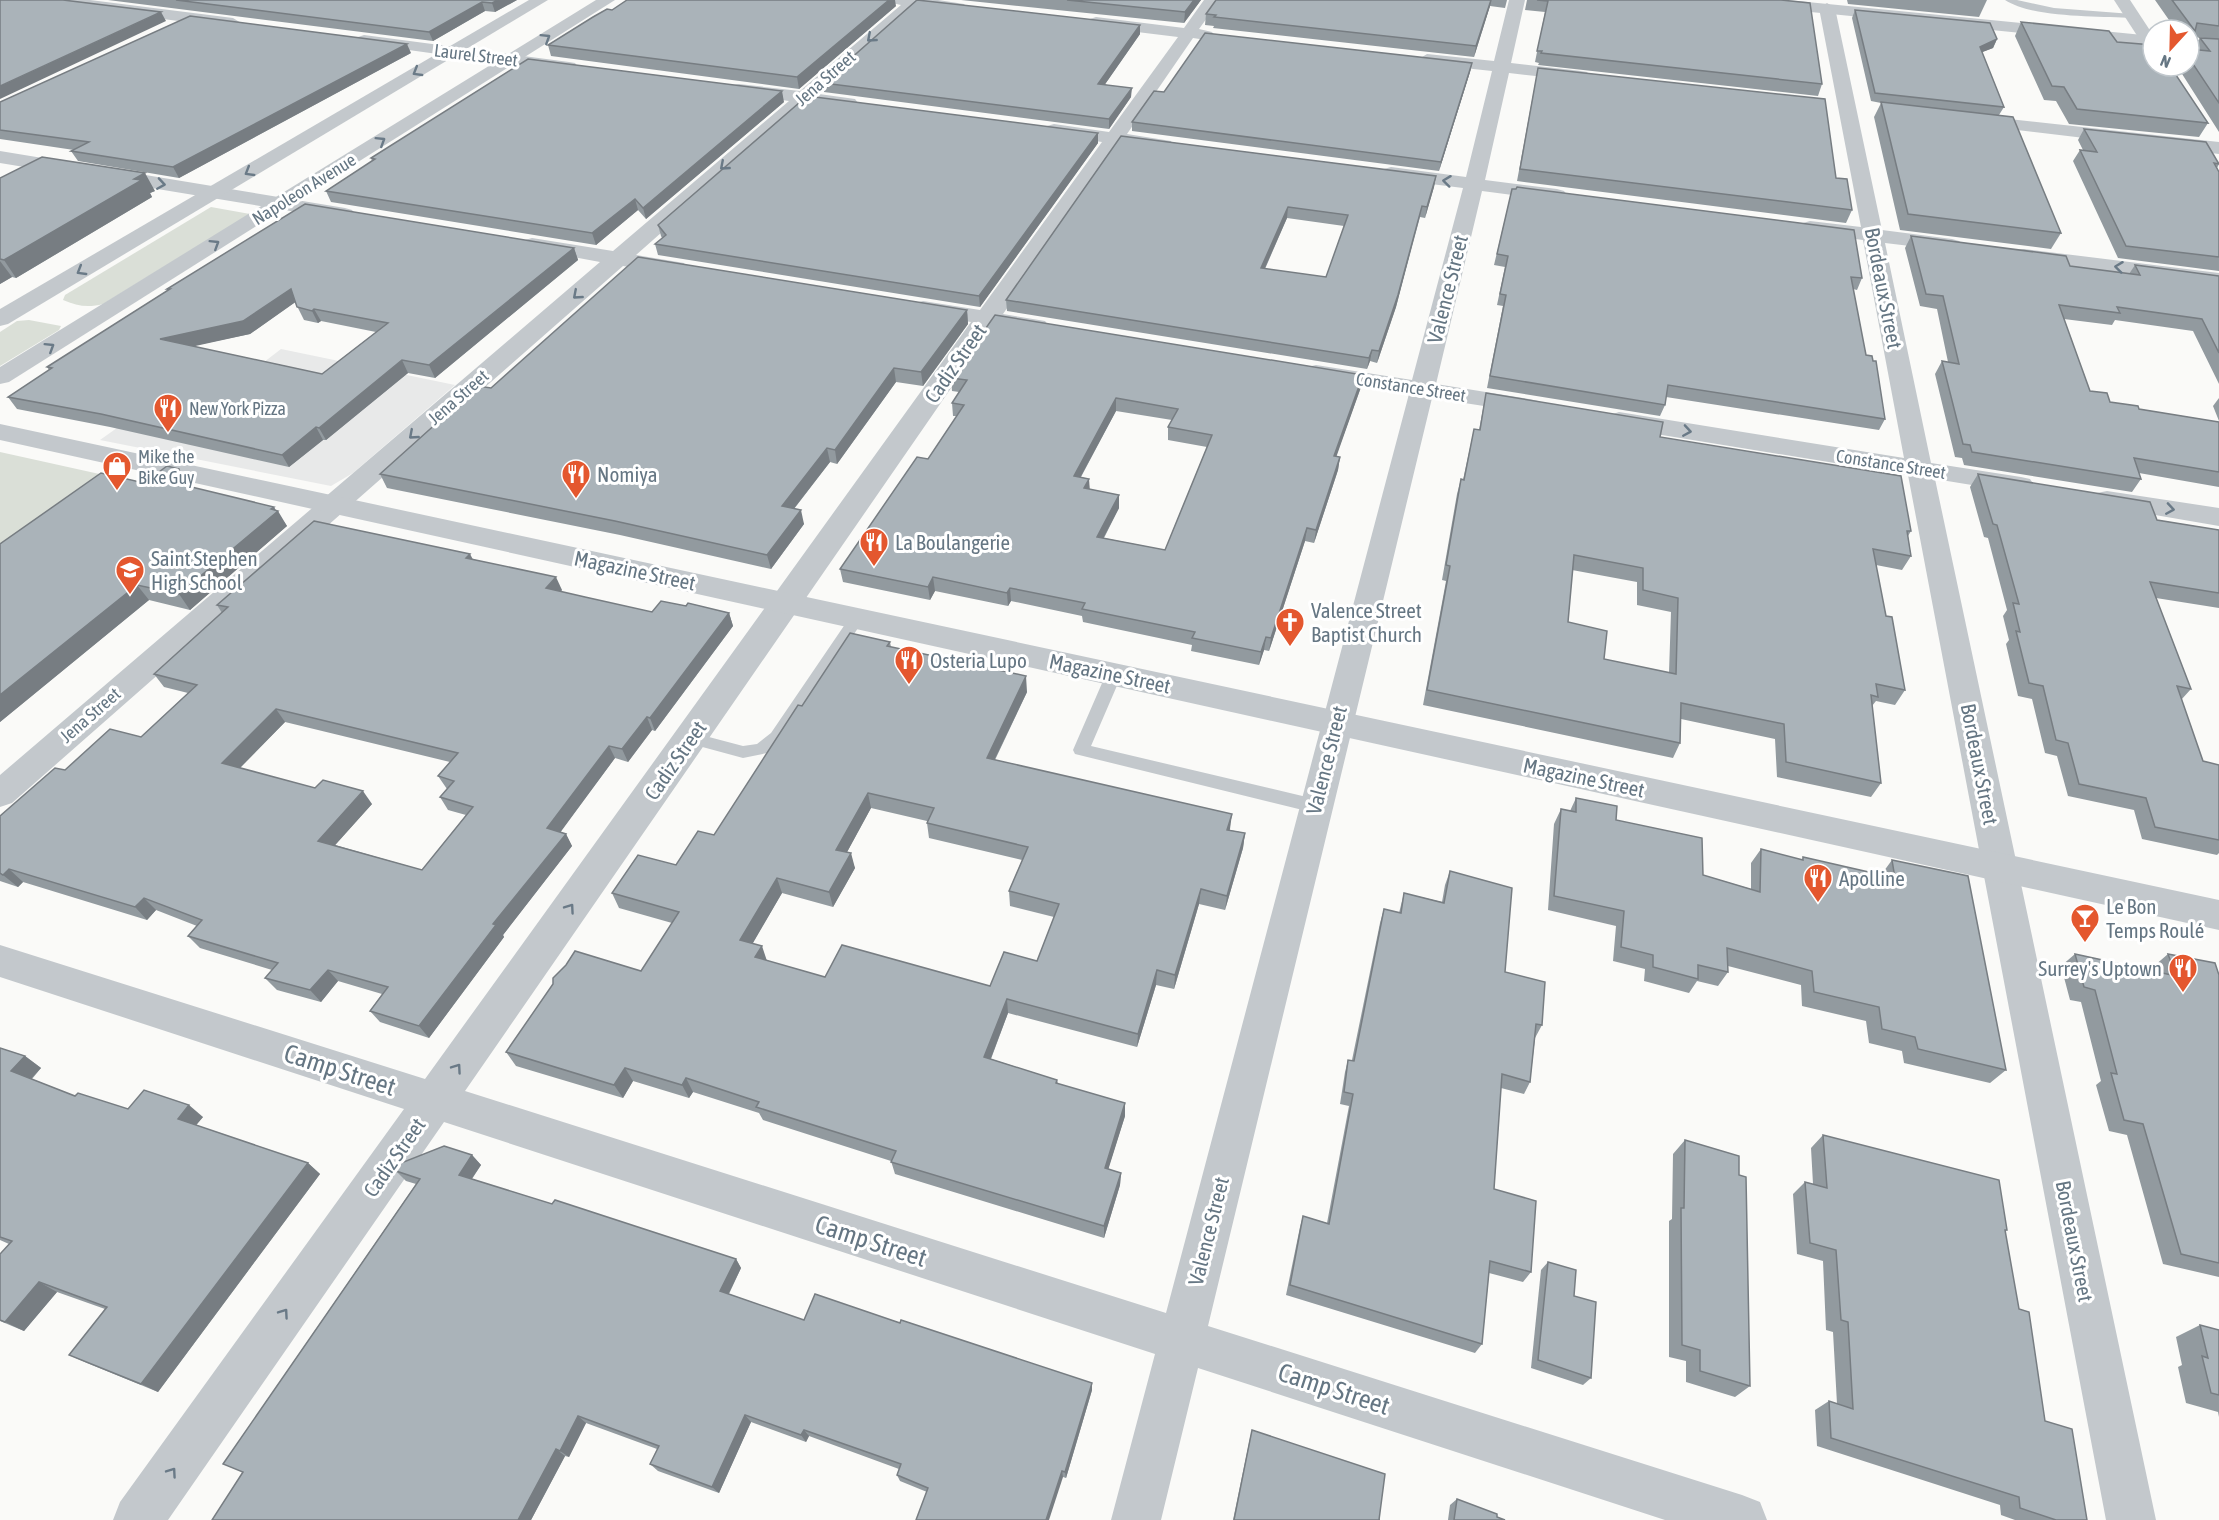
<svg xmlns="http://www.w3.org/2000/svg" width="2219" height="1520" font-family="'Asap Condensed',sans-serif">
<rect width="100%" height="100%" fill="#fafaf8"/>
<polygon fill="#e8e9e9" points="281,349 455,385 353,473 331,486 100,440 211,361 255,369"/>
<g fill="#dadfd7">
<path d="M211,207L250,214L103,304C88,308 77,306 63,300L65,295Z"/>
<polygon points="29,320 61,326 59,330 0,366 0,332 17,321"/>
<polygon points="0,452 113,477 0,560"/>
</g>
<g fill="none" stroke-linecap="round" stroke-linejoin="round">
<g fill="#c3c8cc" fill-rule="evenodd">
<path d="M2005,0H2017L2054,8L2132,14L2136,16L2132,18C2099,16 2032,18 2005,0Z"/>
<polygon points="857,613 864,618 862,622 783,741 767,753 743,758 684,742 682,738 684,734 690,732 743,746 757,744 771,733 852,614"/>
<polygon points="1114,668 1119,670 1122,674 1091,746 1315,799 1321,801 1324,806 1321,811 1315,813 1075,754 1073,750 1106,674 1109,670"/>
</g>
<g fill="#c3c8cc" fill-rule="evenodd">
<polygon points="46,0 90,0 233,18 241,23 233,28 54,5"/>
<polygon points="889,0 938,0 964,4 966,7 958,12 917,7 819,94 855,99 858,103 855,107 849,108 808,103 636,255 684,263 687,268 684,273 676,275 623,266 12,803 0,807 0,775 600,262 525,248 521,244 525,240 532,238 613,251 789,101 733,93 730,89 733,85 739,84 800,91 901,5 892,3"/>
<polygon points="1204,0 1220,0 1199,29 1212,32 1214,35 1206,40 1193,38 1127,134 1171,141 1173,145 1171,149 1164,151 1120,145 1003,314 1045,321 1049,326 1045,331 1037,333 994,326 465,1091 1166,1313 1409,394 1316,379 1307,377 1304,372 1307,367 1316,365 1412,380 1463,188 1391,179 1384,177 1381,173 1384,169 1391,167 1466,177 1492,71 1427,64 1419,59 1427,54 1494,61 1509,0 1525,0 1511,63 1581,71 1587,72 1590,76 1587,80 1581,81 1509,73 1485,180 1557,189 1564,191 1567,195 1564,199 1557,201 1482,191 1436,384 1529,399 1538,401 1541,406 1538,411 1529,413 1432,398 1208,1326 1742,1495 1760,1502 1767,1520 1665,1520 1198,1368 1161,1520 1111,1520 1155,1354 444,1122 168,1520 113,1520 120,1502 404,1109 0,977 0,945 425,1079 971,322 915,313 912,308 915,303 923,301 980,310 1102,142 1047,134 1045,130 1047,126 1054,124 1109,132 1178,37 1096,27 1090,25 1088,22 1090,19 1096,17 1184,28"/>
<polygon points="2114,0 2130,0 2153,35 2153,52 2147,51"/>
<polygon points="1827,3 1835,8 1882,230 1952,239 1959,241 1963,245 1959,249 1952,251 1885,243 1931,463 2021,477 2030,479 2034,485 2030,491 2021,493 1935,479 2156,1520 2106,1520 1908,475 1619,428 1610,425 1606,420 1610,415 1619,412 1904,458 1863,240 1810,233 1803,231 1800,227 1803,223 1810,221 1861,227 1819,8"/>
<polygon points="364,35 569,62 575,63 578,67 575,71 569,72 358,43 356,40 358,37"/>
<polygon points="1972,115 2219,142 2219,154 1966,124 1963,120 1966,116"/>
<polygon points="0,151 345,208 352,210 355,214 352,218 345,220 0,163"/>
<polygon points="2024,249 2219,273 2219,287 2016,260 2013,255 2016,250"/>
<polygon points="2107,491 2219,508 2219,526 2097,505 2094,499 2097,493"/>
</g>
<g fill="#c3c8cc" fill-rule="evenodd">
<polygon points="529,0 548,0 8,324 0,326 0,309"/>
<polygon points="596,0 615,0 9,382 0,384 0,367"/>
<polygon points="1732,0 1787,0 2153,36 2153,46 1740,5"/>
<polygon points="2189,39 2219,42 2219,52 2189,49"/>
<polygon points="0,424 2219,900 2219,930 0,440"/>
</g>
</g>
<g fill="#929a9f" fill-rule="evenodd">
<polygon points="108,0 517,0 495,12 485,11 433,41"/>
<polygon points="961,0 1201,0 1184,23"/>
<polygon points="1216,0 1507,0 1505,8 1490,6 1474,57 1213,28 1214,26 1205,25 1206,14"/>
<polygon points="1527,0 1781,0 1822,84 1818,96 1538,65 1539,63 1535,62 1545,12 1525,10"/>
<polygon points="1847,0 1987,0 1979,17 1848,4"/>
<polygon points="2155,0 2219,0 2219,132 2177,66 2189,66 2189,49 2193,49 2200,38 2205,38 2191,37 2189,40 2189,30 2176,30"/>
<polygon points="896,6 799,89 551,56 548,45 612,10"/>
<polygon points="1855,10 1997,39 1993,48 1982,52 2004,107 1999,115 2061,233 2051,249 1900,230 1874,117 1881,103 1871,101 1852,18"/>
<polygon points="2021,22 2117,42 2208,123 2199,137 2069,124 2056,101 2044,100 2015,36"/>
<polygon points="1140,25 1140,34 1105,84 1131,97 1109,129 824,92 823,83"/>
<polygon points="411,53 179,178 78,161 71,151 74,150 0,139 0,102"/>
<polygon points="1472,63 1470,72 1439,171 1132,131 1132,122 1164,92"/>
<polygon points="1538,68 1836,178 1852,210 1846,223 1517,181"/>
<polygon points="784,102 646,219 638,210 596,245 331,202 326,191 372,161 371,158"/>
<polygon points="2084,129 2219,164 2217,168 2219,172 2219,271 2118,258 2073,161 2080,150 2083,150 2078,140"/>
<polygon points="1098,133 1098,143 980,307 658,255 655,244 662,238 661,236 658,225"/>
<path d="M1121,136L1436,176L1434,187L1425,218L1420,217L1396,307L1377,363L1370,361L1367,369L1007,311L1006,300ZM1287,218L1344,226L1326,277L1265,269Z"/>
<polygon points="0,178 155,191 150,193 152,197 16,278 12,277 0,284"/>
<polygon points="1512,189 1862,278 1857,290 1853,289 1866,355 1885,419 1879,430 1666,397 1665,405 1660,416 1487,388 1503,306 1497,305 1505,267 1494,265"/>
<polygon points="1911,236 2070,266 2129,274 2135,265 2219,276 2219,384 2193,331 2115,320 2112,325 2064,319 2090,391 2110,402 2139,409 2219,422 2219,487 2139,473 2141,479 2132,492 1964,465 1962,458 1955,457 1935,374 1942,361 1948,362 1937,309 1920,306 1905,248"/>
<path d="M574,248L578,260L435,378L408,373L326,440H323L289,467L110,427L17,409L8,397L49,370L47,367L168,290L167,289ZM295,302L304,320L318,323L321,321L376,332L322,374L192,346L250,334Z"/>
<polygon points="967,310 968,324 923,386 896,382 837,464 830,462 794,509 804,524 771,569 620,535 387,488 380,474 491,388"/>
<path d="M1363,375L1361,387L1336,456L1340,457L1338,470L1314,543L1305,541L1269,651L1264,650L1259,665L1191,651L1192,645L1083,622L1082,616L1011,601L1008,606L935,591L930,600L843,582L840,569L928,459L957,416H953L952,403L959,392L952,391L951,378ZM1116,411L1172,420L1168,427V440L1207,447L1165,550L1104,538L1119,508V495L1089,490V479L1081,477Z"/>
<path d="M1486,393L1660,437L1911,531L1908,536L1911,556L1902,570L1876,565L1886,616L1905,690L1895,705L1876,701L1872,706L1881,783L1871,797L1777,777L1775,739L1681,719L1680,743L1673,758L1423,705L1446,581L1442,580L1457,494L1461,479L1463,480L1474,429L1479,430ZM1572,570L1637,582V605L1671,612L1669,673L1604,659L1568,622Z"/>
<polygon points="2219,398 2219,421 2213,406"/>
<polygon points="1978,474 2157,520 2219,530 2219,608 2156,598 2191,689 2181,700 2203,761 2219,765 2219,853 2217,855 2142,839 2134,810 2068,796 2057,756 2045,753 2032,699 2018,696 2006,644 2009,640 2003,616 2007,610 1988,538 1984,537 1970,487"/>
<polygon points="144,483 189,484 188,486 276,511 287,526 190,610 149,600 0,722 0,544"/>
<path d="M473,559L562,590L560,592L652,612L686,606L729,613L733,626L655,731L652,730L628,762L615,758L560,832L566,834L572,846L503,935L504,937L429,1038L380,1022L370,1011L382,994L338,981L321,1002L277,990L265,978L272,970L200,948L188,936L197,926L156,910L147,920L23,882L18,887L0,881V816L65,770L141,737L188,693L164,687L154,674L222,613L217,605ZM285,722L450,762L438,776L447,789L440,797L448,810L466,815L422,870L335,845L372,804L240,768Z"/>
<path d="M890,642L891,647L1027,692L995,760L1230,830L1245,833L1243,848L1225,910L1199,904L1174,989L1156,985L1137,1047L1008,1013L991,1059L1057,1080L1058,1084L1125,1103V1116L1108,1169L1121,1173L1120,1185L1104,1238L895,1174L891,1161L763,1120L759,1113L693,1092L689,1098L633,1081L623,1098L516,1066L506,1052L641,971L672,923L619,908L612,893L676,865L714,835L802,706ZM871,808L927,821V823L929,838L1022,860L1009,891L1010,906L1054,917L1037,961L990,986L825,977L767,961L752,944L782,893L833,907L855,868L847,852Z"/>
<polygon points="1576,798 1616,820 1703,875 1751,889 1751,863 1761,849 1802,860 1803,857 1881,875 1892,860 2006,1070 1990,1083 1904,1063 1902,1051 1869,1043 1866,1021 1802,1006 1801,985 1728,966 1728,972 1718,986 1697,981 1689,993 1644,981 1645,969 1613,961 1616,926 1548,910 1554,824 1561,809 1570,811"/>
<polygon points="1450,871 1505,972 1542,1025 1535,1038 1530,1082 1524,1094 1501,1088 1494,1189 1531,1272 1523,1282 1489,1273 1482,1344 1475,1353 1286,1295 1300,1227 1303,1216 1327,1223 1349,1106 1340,1104 1345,1072 1348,1060 1352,1060 1380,923 1384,909 1399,913 1404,893 1442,902 1445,885"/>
<polygon points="2075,954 2155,971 2154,966 2168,954 2219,975 2219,1277 2163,1264 2127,1135 2109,1131 2096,1085 2101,1081 2081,1002 2070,1000 2061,966"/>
<polygon points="0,1048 25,1056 41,1068 32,1079 75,1096 128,1109 203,1117 196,1125 308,1163 320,1174 158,1392 87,1363 69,1355 105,1309 57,1292 24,1331 0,1321 0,1254 9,1244 0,1240"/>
<polygon points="1823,1135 2007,1230 2005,1232 2019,1309 2045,1421 2087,1520 2015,1520 2001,1515 2000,1505 1817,1446 1815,1410 1829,1401 1837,1404 1833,1332 1826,1330 1823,1261 1797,1254 1793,1194 1805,1182 1813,1184 1811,1148"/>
<polygon points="1685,1140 1739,1175 1750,1386 1735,1397 1686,1382 1686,1361 1669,1357 1669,1221 1672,1219 1673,1154"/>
<polygon points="472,1155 481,1165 472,1179 552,1204 736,1259 741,1268 729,1294 804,1320 1092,1390 1066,1478 1063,1477 927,1492 900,1481 897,1475 899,1469 809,1436 806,1442 751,1422 719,1493 658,1471 650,1464 657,1449 586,1423 569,1457 565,1456 531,1520 212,1520 243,1472 223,1464 416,1184 406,1181 396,1171"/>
<polygon points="1548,1262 1574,1296 1591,1378 1583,1385 1531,1368 1541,1270"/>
<polygon points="2200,1325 2219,1330 2219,1417 2218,1412 2186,1403 2178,1367 2182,1365 2176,1337"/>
<polygon points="1252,1430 1379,1520 1380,1520 1233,1520 1250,1438"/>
<polygon points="1457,1499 1497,1517 1505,1520 1448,1520 1450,1505"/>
</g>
<g fill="#777d82">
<polygon points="498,0 517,0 495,12 492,3"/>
<polygon points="889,0 895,0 896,6 799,89 797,77"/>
<polygon points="1194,0 1201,0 1184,23 1185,12"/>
<polygon points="1491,0 1490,6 1474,57 1476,46"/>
<polygon points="482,2 485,11 433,41 429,32"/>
<polygon points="161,12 166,21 0,99 0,86"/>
<polygon points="1140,25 1140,34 1099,93 1098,84"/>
<polygon points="1997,39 1993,48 1975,55 1980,47"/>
<polygon points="407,44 411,53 179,178 173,167"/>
<polygon points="1472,63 1470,72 1439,171 1441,162"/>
<polygon points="1132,88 1131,97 1109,129 1109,119"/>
<polygon points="782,91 784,102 646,219 643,208"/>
<polygon points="1098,133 1098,143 980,307 979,296"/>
<polygon points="145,173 155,191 150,193 152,197 16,278 4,260 134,179"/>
<polygon points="1436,176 1434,187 1425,218 1427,207"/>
<polygon points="635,199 638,210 596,245 592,233"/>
<polygon points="1422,206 1396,307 1377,363 1379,351"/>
<polygon points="1288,207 1287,218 1260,279 1261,268"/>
<polygon points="574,248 578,260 435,378 429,365"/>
<polygon points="0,261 12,277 0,284"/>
<polygon points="291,289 297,301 250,334 168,352 160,339"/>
<polygon points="314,309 321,321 318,323 312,311"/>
<polygon points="967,310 968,324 923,386 921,372"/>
<polygon points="1372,350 1370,361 1367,369 1369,358"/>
<polygon points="402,360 408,373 326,440 319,428"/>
<polygon points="894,368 896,382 837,464 835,450"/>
<polygon points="1363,375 1361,387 1332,469 1334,456"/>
<polygon points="1116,398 1116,411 1074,489 1074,476"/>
<polygon points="316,427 323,440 289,467 282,455"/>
<polygon points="827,448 830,462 785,520 782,506"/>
<polygon points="1340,457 1338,470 1314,543 1316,530"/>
<polygon points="179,469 189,484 186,498 175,483"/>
<polygon points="1089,479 1090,492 1084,488"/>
<polygon points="1119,495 1119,508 1097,550 1097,537"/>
<polygon points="274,507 277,512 278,511 287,526 190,610 179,594"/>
<polygon points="801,510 804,524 771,569 767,555"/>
<polygon points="1307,528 1305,541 1269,651 1271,638"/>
<polygon points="470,554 477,567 466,558"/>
<polygon points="556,577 562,590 551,602 546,588"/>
<polygon points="933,577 935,591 930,600 928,587"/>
<polygon points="137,585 149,600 0,722 0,695"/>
<polygon points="1010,588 1011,601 1008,606 1007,593"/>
<polygon points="729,613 733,626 655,731 650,718"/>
<polygon points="1266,637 1264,650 1259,665 1261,652"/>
<polygon points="1026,676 1027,692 988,773 987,758"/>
<polygon points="276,709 285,722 232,776 222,763"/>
<polygon points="647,717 652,730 628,762 622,749"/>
<polygon points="609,746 615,758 554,841 547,828"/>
<polygon points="363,791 372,804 328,853 318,841"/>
<polygon points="868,793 871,808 840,865 836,850"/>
<polygon points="1232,814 1230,829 1226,845 1227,830"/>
<polygon points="1245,833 1243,848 1225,910 1227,896"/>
<polygon points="566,834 572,846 503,935 504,937 429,1038 419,1026 493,924"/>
<polygon points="851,853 855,868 833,907 829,892"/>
<polygon points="9,869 23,882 18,887 3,875"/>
<polygon points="777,878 782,893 746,955 740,940"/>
<polygon points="1201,889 1199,904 1174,989 1175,975"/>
<polygon points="144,898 156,910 147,920 135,907"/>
<polygon points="762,946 767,961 755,957"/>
<polygon points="328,970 338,981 321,1002 310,990"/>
<polygon points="1157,970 1156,985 1137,1047 1138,1034"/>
<polygon points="1007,999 1008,1013 986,1071 984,1057"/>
<polygon points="25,1056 41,1068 28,1082 11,1071"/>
<polygon points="625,1068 633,1081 623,1098 614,1085"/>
<polygon points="686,1078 693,1092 689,1098 682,1085"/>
<polygon points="1125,1103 1125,1116 1105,1180 1105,1168"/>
<polygon points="189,1105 203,1117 192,1130 178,1119"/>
<polygon points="472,1155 481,1165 468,1184 459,1175"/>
<polygon points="308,1163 320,1174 158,1392 141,1384"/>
<polygon points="1121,1173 1120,1185 1104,1238 1104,1226"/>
<polygon points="736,1259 741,1268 726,1299 720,1291"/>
<polygon points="39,1282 57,1292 24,1331 5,1322"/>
<polygon points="1092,1383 1092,1390 1066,1478 1065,1472"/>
<polygon points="745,1415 751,1422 719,1493 712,1487"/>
<polygon points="578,1416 586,1423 569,1457 560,1451"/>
<polygon points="804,1430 809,1436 806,1442 801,1435"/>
<polygon points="556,1449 565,1456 531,1520 518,1520"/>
<polygon points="1062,1471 1063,1477 1049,1520 1046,1520"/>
</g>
<g fill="#aab3b9" stroke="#777d82" stroke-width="1.5" fill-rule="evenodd">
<polygon points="0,0 63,0 161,12 0,86"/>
<polygon points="176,0 498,0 492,3 482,2 429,32"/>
<polygon points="627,0 889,0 797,77 548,45 593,17 607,9 612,10"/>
<polygon points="917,0 1140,25 1098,84 1132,88 1109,119 823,83"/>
<polygon points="1067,0 1194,0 1185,12"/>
<polygon points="1216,0 1491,0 1476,46 1214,17 1216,15 1206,14"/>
<polygon points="1537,0 1781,0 1810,3 1822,84 1541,53 1542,51 1537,51 1548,1"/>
<polygon points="2172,0 2219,0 2219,26 2197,23 2195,31"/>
<polygon points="1855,10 1990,23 1997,39 1980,47 2004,107 1875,93"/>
<polygon points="190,16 407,44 173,167 71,151 89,142 0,130 0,102"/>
<polygon points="2021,22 2109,31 2117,42 2153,45 2153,66 2170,66 2208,123 2077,109 2064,87 2052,86"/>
<polygon points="1205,33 1472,63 1441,162 1132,122 1154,91 1164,92"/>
<polygon points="2200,38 2219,39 2219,103 2189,58 2189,49 2210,51"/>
<polygon points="528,59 782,91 643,208 635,199 592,233 326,191 375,159 371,158"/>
<polygon points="1538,68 1825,99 1836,178 1847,179 1852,210 1520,169"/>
<polygon points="807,96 1098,133 979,296 655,244 666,235 658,225"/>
<polygon points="1881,102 2013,117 2061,233 1908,214"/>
<polygon points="2084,129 2206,142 2219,164 2214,163 2219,172 2219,257 2126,246 2080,150 2097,152"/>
<path d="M1121,136L1436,176L1427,207L1422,206L1398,295L1379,351L1372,350L1369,358L1006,300ZM1288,207L1348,215L1326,277L1261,268Z"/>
<polygon points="42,157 145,173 134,179 142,180 4,260 0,259 0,178"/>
<polygon points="1517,187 1854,230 1862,278 1851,277 1866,355 1872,356 1873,361 1876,361 1885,419 1668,385 1665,405 1490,376 1506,295 1500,294 1508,256 1497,254 1512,189 1516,189"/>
<path d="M305,204L574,248L429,365L402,360L319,428L316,427L282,455L101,414L8,397L52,368L47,367L170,289H167ZM291,289L297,307L312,311L314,309L388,323L322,374L160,339L243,321Z"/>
<polygon points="1911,236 2066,256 2070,266 2140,275 2135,265 2219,276 2219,353 2202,319 2117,307 2120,313 2059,305 2090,391 2107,393 2110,402 2138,406 2139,409 2219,422 2219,472 2134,458 2141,479 1972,452 1970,445 1963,444 1942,361 1959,364 1943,296 1926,294"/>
<polygon points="638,257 967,310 921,372 894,368 835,450 827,448 782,506 801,510 767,555 615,521 380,474 478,386 491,388"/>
<path d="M995,315L1363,375L1334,456L1340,457L1316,530L1307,528L1271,638L1266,637L1261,652L1192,638L1195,632L1082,609L1085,603L1010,588L1007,593L933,577L928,587L840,569L917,457L928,459L964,405L952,403L967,380L951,378ZM1116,398L1178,409L1168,427L1212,435L1165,550L1097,537L1119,495L1084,488L1089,479L1074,476Z"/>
<path d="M1486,393L1663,422L1660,437L1901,476L1911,531H1907L1911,556L1873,549L1886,616L1892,617L1905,690L1876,684L1878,697L1871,695L1881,783L1786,762L1784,724L1681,703L1680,743L1427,690L1450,566L1446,565L1461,479L1464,480L1474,429L1480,430ZM1574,555L1643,568V590L1678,598L1676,674L1604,659L1607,631L1568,622Z"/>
<polygon points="167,466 179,469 175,483 274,507 271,509 278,511 179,594 137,585 0,695 0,544 101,473 144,483"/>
<polygon points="1978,474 2150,502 2157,520 2219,530 2219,593 2150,582 2191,689 2177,686 2203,761 2219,765 2219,840 2155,827 2146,798 2079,784 2068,743 2056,740 2043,686 2029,683 2016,631 2020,632 2013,603 2019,604 1997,525 1993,524"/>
<path d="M314,521L470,554L466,558L556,577L546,588L585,597L652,612L661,601L686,606L688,603L729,613L650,718L647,717L622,749L609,746L547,828L566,834L493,924L496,925L419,1026L370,1011L388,987L328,970L310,990L265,978L278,963L188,936L202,920L144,898L135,907L9,869L3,875L0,873V816L55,768L65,770L110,729L141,737L197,685L154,674L228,607L217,605ZM276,709L458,753L438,776L454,781L440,797L473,807L422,870L318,841L363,791L323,780L315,788L222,763Z"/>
<path d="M850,633L890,642L887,646L1026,676L987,758L1232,814L1227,830L1245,833L1227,896L1201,889L1175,975L1157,970L1138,1034L1007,999L984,1057L1057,1080L1056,1083L1125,1103L1105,1168L1121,1173L1104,1226L891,1162L896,1151L756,1107L759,1102L686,1078L682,1085L625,1068L614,1085L506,1052L553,984V978L566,965L575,951L641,971L679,912L612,893L638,855L676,865L698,831L714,835L798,705L802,706ZM868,793L934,808L927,823L1028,847L1009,891L1059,904L1037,961L1004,952L990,986L842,945L825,977L755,957L762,946L740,940L777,878L829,892L851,853L836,850Z"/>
<polygon points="1576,798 1617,806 1616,820 1702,838 1703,875 1760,892 1761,849 1803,860 1803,857 1895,878 1892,860 1968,876 2006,1070 1918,1049 1915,1037 1882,1029 1879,1007 1814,992 1812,971 1727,948 1728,972 1698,965 1698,979 1653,967 1653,955 1621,947 1624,911 1554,896 1561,809 1576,812"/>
<polygon points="1450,871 1512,888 1505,972 1545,982 1542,1025 1536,1024 1530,1082 1502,1074 1494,1189 1536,1201 1531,1272 1490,1261 1482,1344 1290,1285 1303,1216 1329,1224 1353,1094 1344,1092 1348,1060 1354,1061 1384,909 1401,913 1404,893 1444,903"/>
<polygon points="2075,954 2176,976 2168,954 2215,963 2219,975 2219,1263 2181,1254 2143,1124 2124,1120 2111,1073 2117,1074 2095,990 2084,987"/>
<polygon points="0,1048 25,1056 11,1071 75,1096 78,1093 128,1109 144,1090 189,1105 178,1119 308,1163 141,1384 69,1355 107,1307 39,1282 5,1322 0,1320 0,1254 12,1241 0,1237"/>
<polygon points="1823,1135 1999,1180 2007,1230 2005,1230 2019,1309 2029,1312 2045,1421 2072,1429 2087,1520 2056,1520 2020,1508 2019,1497 1831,1438 1829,1401 1853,1409 1848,1322 1841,1320 1836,1250 1810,1243 1805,1182 1827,1188"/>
<polygon points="1685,1140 1739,1156 1739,1175 1746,1177 1750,1386 1700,1371 1700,1350 1682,1345 1681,1208 1684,1208"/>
<polygon points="444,1146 472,1155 459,1175 552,1204 555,1200 736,1259 720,1291 804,1320 815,1294 900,1323 901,1320 1092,1383 1065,1472 1062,1471 1046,1520 916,1520 928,1488 897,1475 901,1464 804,1430 801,1435 745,1415 712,1487 650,1464 659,1446 578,1416 560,1451 556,1449 518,1520 212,1520 243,1472 223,1464 420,1179 396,1171 401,1163"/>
<polygon points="1548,1262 1576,1270 1574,1296 1596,1302 1591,1378 1538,1360"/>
<polygon points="2200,1325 2219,1330 2219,1395 2211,1393 2202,1356 2208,1358"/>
<polygon points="1252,1430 1385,1474 1379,1520 1380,1520 1234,1520"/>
<polygon points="1457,1499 1497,1514 1497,1517 1505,1520 1454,1520"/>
</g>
<defs><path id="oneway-chevron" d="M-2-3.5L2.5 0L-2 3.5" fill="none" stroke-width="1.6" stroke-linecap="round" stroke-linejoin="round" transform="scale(1.5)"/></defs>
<g stroke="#6a7a87">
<use href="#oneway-chevron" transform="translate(546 38) rotate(-32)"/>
<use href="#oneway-chevron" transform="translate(871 38) rotate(139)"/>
<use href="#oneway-chevron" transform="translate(417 72) rotate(149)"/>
<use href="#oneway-chevron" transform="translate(381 141) rotate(-32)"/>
<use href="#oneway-chevron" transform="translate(724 166) rotate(139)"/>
<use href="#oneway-chevron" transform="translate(249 172) rotate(149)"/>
<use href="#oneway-chevron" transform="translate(1447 181) rotate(-173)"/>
<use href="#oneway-chevron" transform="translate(161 184) rotate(9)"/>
<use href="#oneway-chevron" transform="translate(215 244) rotate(-32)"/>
<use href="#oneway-chevron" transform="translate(2119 267) rotate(-173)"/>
<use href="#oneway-chevron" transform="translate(81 271) rotate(149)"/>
<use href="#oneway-chevron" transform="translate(577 295) rotate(139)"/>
<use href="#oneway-chevron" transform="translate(50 347) rotate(-32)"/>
<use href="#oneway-chevron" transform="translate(1687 431) rotate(9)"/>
<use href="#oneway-chevron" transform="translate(413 435) rotate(139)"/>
<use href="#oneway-chevron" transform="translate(2170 509) rotate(9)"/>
<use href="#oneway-chevron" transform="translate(570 908) rotate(-55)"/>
<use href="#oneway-chevron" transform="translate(457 1068) rotate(-55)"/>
<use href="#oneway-chevron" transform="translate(284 1313) rotate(-55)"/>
<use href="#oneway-chevron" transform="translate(172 1472) rotate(-55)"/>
</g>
<defs>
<g id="restaurant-pin" transform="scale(1.5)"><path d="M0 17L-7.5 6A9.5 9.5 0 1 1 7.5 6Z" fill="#e4572e" stroke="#fff"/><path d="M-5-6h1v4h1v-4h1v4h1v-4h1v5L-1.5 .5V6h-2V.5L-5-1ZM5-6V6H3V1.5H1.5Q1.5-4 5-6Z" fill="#fff"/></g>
<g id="shop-pin" transform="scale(1.5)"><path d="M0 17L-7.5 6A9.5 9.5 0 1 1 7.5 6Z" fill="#e4572e" stroke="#fff"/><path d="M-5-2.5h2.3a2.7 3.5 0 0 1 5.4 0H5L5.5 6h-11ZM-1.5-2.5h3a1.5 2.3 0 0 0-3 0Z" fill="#fff"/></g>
<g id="school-pin" transform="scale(1.5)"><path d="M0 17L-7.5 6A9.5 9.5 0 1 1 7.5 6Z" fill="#e4572e" stroke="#fff"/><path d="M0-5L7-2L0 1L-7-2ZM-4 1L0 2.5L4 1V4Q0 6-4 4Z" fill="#fff"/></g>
<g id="church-pin" transform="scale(1.5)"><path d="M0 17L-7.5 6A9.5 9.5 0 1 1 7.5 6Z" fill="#e4572e" stroke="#fff"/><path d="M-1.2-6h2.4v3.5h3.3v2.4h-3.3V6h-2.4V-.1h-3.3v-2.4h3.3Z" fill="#fff"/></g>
<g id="bar-pin" transform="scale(1.5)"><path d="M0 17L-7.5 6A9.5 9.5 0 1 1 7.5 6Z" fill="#e4572e" stroke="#fff"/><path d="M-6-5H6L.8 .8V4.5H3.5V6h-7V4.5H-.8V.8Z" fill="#fff"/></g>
</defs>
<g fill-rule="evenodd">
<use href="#restaurant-pin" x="168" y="408"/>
<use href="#shop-pin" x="117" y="466"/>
<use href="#restaurant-pin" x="576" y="474"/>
<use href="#restaurant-pin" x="874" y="542"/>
<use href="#school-pin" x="130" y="570"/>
<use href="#church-pin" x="1290" y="622"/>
<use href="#restaurant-pin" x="909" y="660"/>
<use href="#restaurant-pin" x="1818" y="878"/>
<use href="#bar-pin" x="2085" y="918"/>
<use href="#restaurant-pin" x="2183" y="968"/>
</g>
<g text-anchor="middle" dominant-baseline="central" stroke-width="6" stroke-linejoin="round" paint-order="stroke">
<g font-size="18" fill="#657683" stroke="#fff">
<text transform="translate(476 55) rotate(7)">Laurel Street</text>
<text transform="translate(825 78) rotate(-41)">Jena Street</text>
<text transform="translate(304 189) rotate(-32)">Napoleon Avenue</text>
<text transform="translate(1411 387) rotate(9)">Constance Street</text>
<text transform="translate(458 397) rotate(-41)">Jena Street</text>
<text transform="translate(1891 464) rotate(9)">Constance Street</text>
<text transform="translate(90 715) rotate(-41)">Jena Street</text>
</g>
<g font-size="18" fill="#657683" stroke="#fff" text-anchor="start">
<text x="189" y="408">New York Pizza</text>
<text x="138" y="456">Mike the<tspan x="138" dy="21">Bike Guy</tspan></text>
</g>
<g font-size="21" fill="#657683" stroke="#fff">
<text transform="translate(1884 288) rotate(79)">Bordeaux Street</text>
<text transform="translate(1447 289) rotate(-76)">Valence Street</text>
<text transform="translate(955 363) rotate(-55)">Cadiz Street</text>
<text transform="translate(635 570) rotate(12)">Magazine Street</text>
<text transform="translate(1110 673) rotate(12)">Magazine Street</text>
<text transform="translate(675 760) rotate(-55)">Cadiz Street</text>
<text transform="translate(1326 760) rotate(-76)">Valence Street</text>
<text transform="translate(1980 764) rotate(79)">Bordeaux Street</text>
<text transform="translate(1584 777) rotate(12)">Magazine Street</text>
<text transform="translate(394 1157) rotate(-55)">Cadiz Street</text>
<text transform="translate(1208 1231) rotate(-76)">Valence Street</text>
<text transform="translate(2075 1241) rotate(79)">Bordeaux Street</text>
</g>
<g font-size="21" fill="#657683" stroke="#fff" text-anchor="start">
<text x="597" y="474">Nomiya</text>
<text x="895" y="542">La Boulangerie</text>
<text x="151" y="558">Saint Stephen<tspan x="151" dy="24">High School</tspan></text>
<text x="1311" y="610">Valence Street<tspan x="1311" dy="24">Baptist Church</tspan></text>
<text x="930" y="660">Osteria Lupo</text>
<text x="1839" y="878">Apolline</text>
<text x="2106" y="906">Le Bon<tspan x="2106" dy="24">Temps Roulé</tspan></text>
<text x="2162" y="968" text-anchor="end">Surrey's Uptown</text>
</g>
<g font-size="26" fill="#657683" stroke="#fff">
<text transform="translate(340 1070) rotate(18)">Camp Street</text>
<text transform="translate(871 1241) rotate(18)">Camp Street</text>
<text transform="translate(1334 1389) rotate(18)">Camp Street</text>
</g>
</g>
<g transform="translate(2171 48) rotate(202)"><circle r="28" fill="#ffffff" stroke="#c1c8cd" stroke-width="1.5"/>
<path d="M0-4.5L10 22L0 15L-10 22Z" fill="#e4572e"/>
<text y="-9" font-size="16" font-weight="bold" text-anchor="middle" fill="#657683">N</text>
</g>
</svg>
